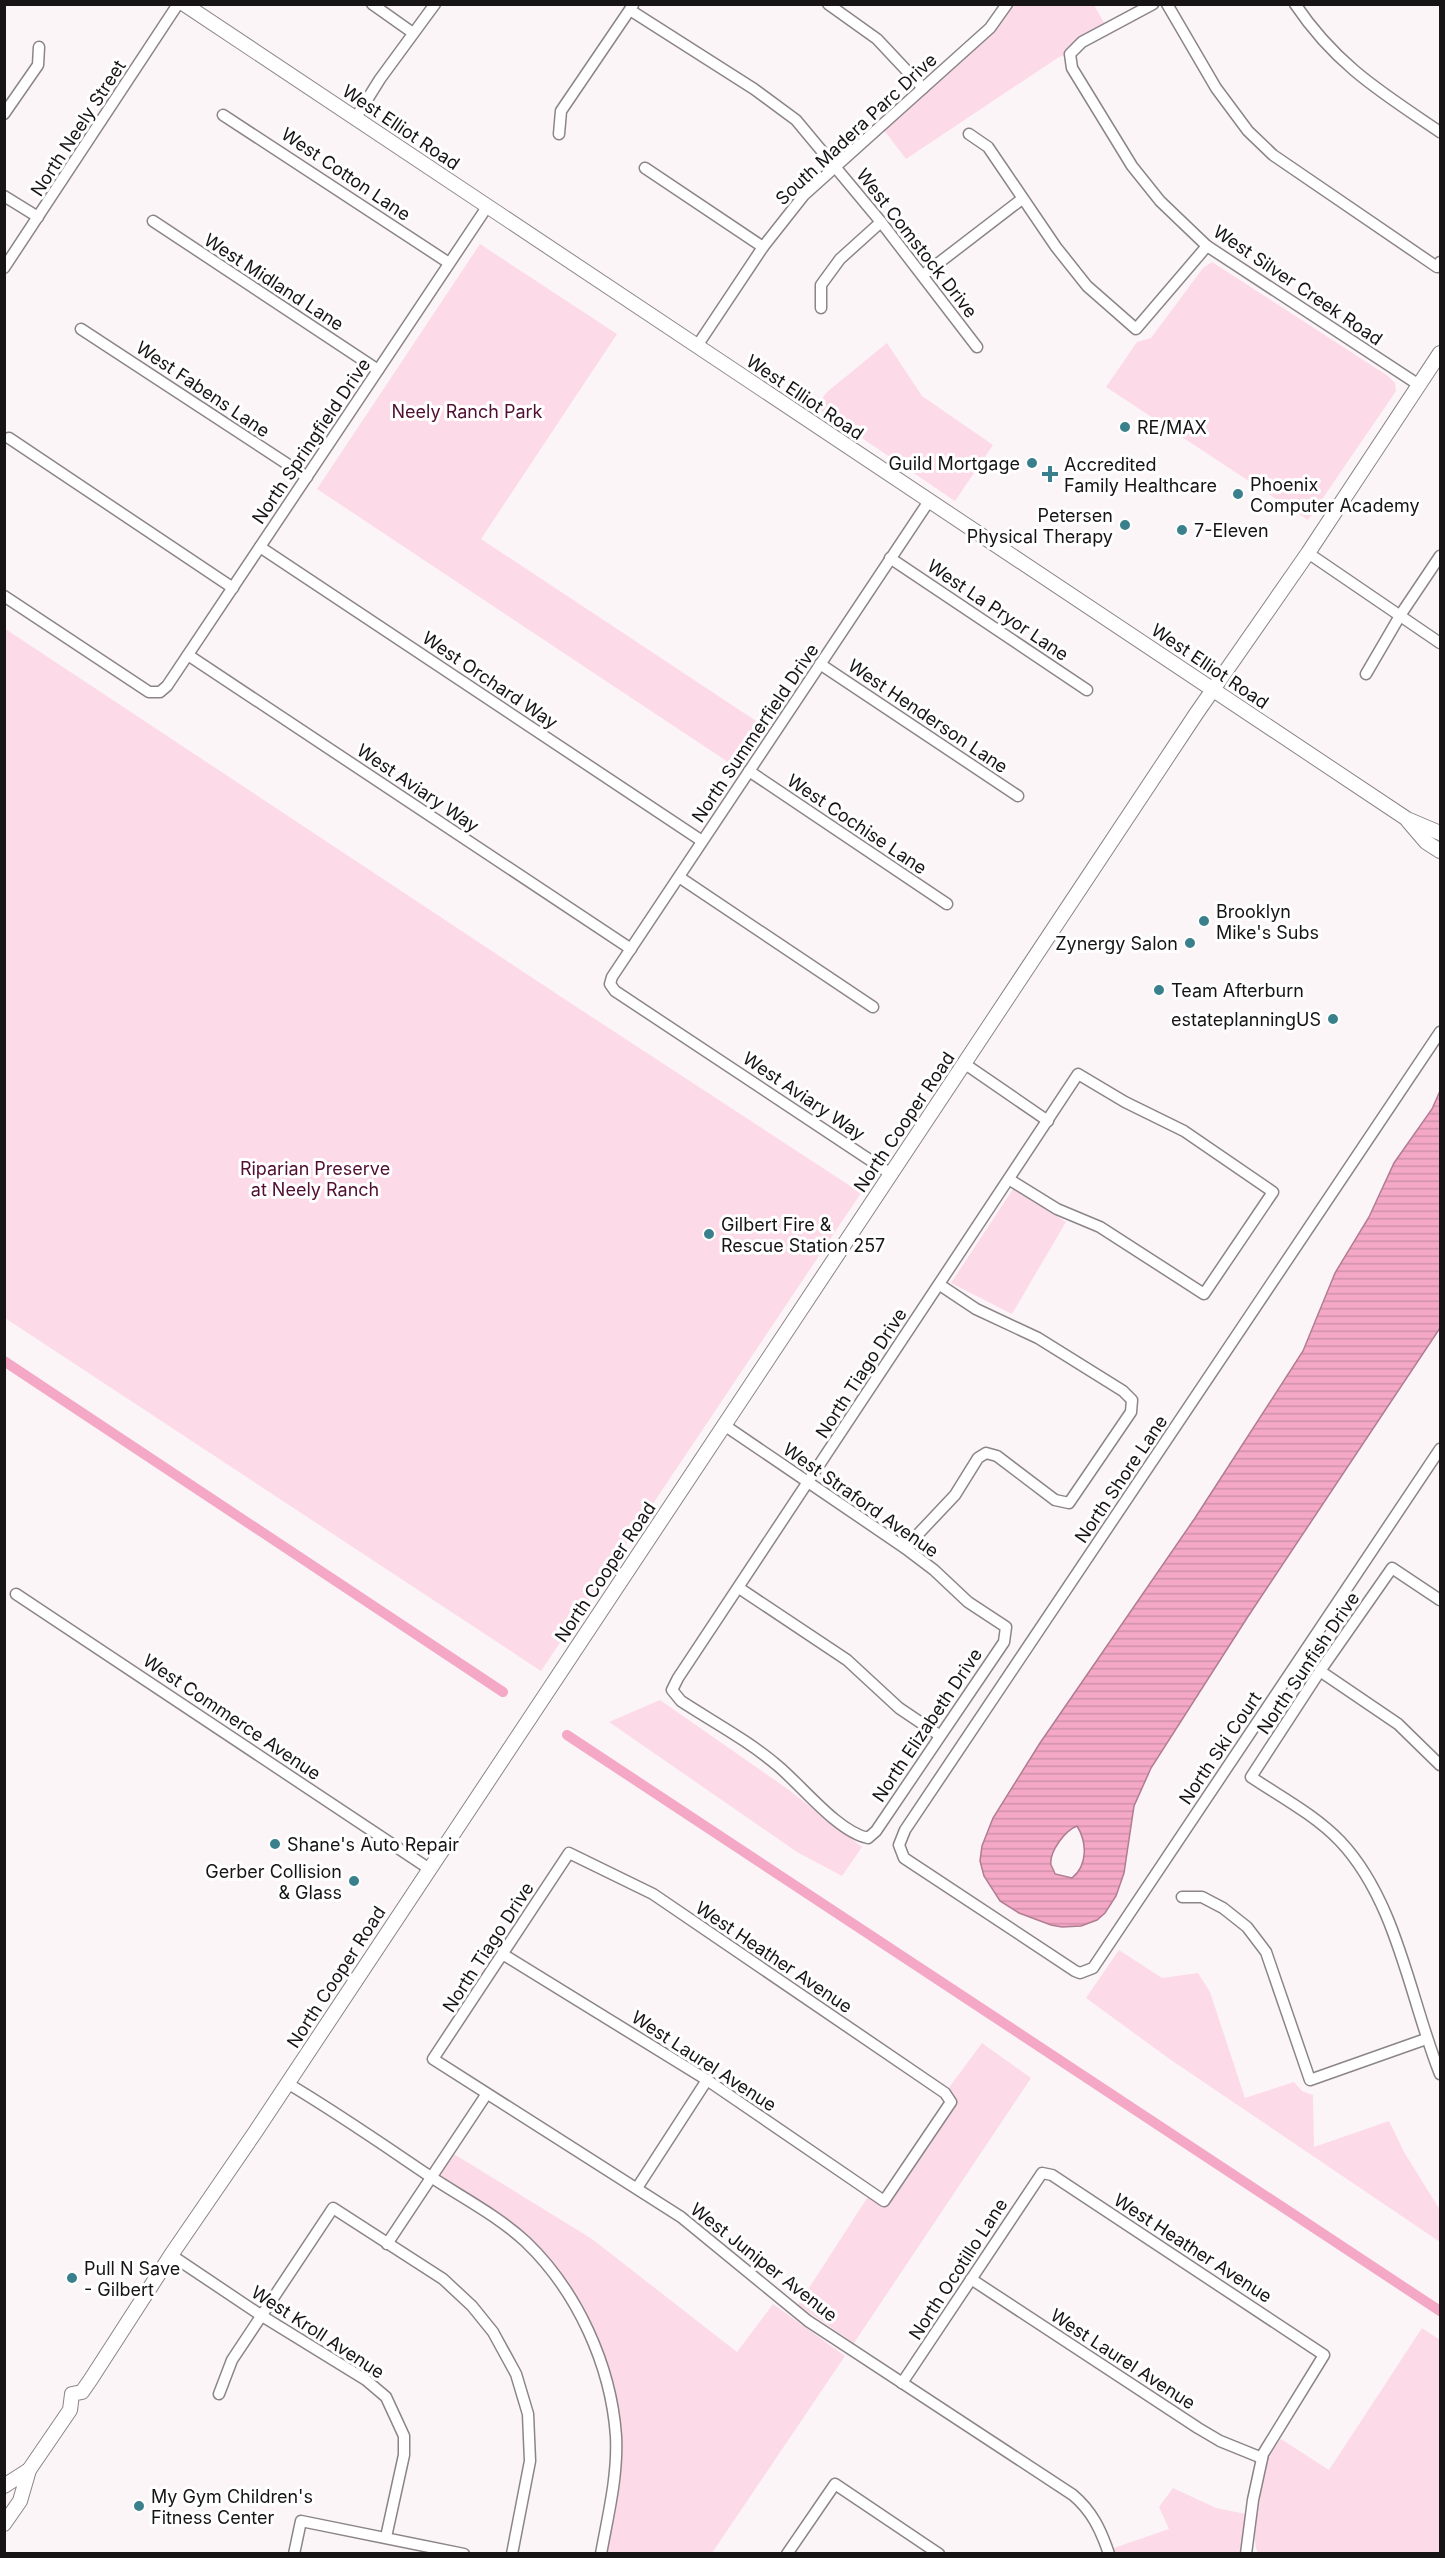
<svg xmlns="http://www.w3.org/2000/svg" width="1445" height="2558" font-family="Inter,sans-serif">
<defs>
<pattern id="water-rules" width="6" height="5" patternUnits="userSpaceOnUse" patternTransform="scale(1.5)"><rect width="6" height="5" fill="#f4a8c6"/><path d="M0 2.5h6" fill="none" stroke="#d090a9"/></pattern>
</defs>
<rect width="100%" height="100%" fill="#fcf5f7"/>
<g fill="#fddae7">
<polygon points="1007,5 1094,5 1107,28 1070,54 1059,57 906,159 880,125 923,88"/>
<polygon points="480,244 617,334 481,539 768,729 740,770 317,489"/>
<polygon points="1212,262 1388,376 1395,383 1396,391 1308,520 1106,387 1137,342 1151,338 1203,268"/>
<polygon points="887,343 922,396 993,445 955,501 816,407 827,392"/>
<polygon points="4,628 572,1004 861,1193 541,1671 5,1318"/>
<polygon points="1013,1189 1066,1222 1012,1314 951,1283"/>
<polygon points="660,1700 789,1790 862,1847 842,1876 797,1852 609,1722"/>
<polygon points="1119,1950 1162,1978 1198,1973 1210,1992 1245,2098 1294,2082 1302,2091 1313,2095 1314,2147 1389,2121 1404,2152 1440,2210 1440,2242 1171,2060 1086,1998"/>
<polygon points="982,2043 1031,2078 854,2343 798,2305 871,2192 884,2201 950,2102 945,2093"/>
<polygon points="449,2151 592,2239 737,2352 773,2304 845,2356 712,2553 601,2553 615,2480 610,2397 584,2323 525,2241 432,2177"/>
<path d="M1422,2328L1440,2340V2553H1258C1249,2538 1262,2473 1270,2455C1273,2449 1277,2444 1281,2439L1329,2470Z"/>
<polygon points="1173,2488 1216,2508 1251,2515 1246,2553 1109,2554 1108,2550 1169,2529 1159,2507"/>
</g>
<path fill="url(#water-rules)" stroke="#b17c91" stroke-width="1.5" fill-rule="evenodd" d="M1440,1091V1328L1247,1618L1151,1768L1134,1806L1124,1873L1116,1896L1105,1913L1097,1920L1081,1926L1062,1927L1051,1925L1019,1913L1000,1901L984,1876L980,1861L982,1846L993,1818L1040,1743L1195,1518L1303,1351L1335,1273L1369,1217L1394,1163L1432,1109ZM1077,1826C1087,1842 1088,1865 1072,1878L1055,1874C1055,1873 1051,1865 1051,1865C1049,1851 1066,1830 1077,1826Z"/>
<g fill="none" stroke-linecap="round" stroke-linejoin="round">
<g stroke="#f4a8c6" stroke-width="10">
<polyline points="4,1361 503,1692"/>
<polyline points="567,1735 1440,2311"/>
</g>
<g stroke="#8c8588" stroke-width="13">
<g id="minor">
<polyline points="372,4 413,33"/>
<polyline points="828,4 877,39 923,88"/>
<polyline points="1153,4 1082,42 1070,54 1072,68 1132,166 1160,201 1207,246 1419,385"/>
<polyline points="1167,4 1216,88 1248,131 1273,155 1437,267 1440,262"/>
<path d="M1295,4C1336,65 1381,92 1440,132"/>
<polyline points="630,10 754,89 796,120 881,222 977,347"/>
<polyline points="4,114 38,65 39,47"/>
<polyline points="223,115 449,263"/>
<polyline points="355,119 380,79 435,4"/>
<polyline points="559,134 561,111 633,5"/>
<polyline points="969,134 988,147 1056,247 1087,286 1136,329 1207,246"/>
<polyline points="645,168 763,247"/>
<polyline points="4,196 38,217"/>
<polyline points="153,221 378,370"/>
<polyline points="4,268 178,4"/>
<polyline points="923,275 1022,199"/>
<polyline points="821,308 821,285 840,259 881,222"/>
<polyline points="81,329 307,477"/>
<polyline points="697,346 763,247 804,195 990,28 1007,4"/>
<polyline points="9,438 233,588"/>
<polyline points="260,547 702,841"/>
<polyline points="1308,553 1440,643"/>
<polyline points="890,558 1087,690"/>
<polyline points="4,596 149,692 160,692 167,686 487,207"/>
<polyline points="188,655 631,949"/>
<polyline points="820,664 1018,796"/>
<polyline points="1366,674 1401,614 1440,556"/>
<polyline points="749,771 947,904"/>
<polyline points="679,877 873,1007"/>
<polyline points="1440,1032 905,1830 899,1845 904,1858 1075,1971 1080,1973 1093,1968 1440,1449"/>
<polyline points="965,1064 1048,1121"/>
<polyline points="891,1174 615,991 610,984 612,977 929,501"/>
<path d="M724,1425L905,1548L934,1570L968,1602L1006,1627L1004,1642L876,1831L868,1838C838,1832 802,1786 778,1766C749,1741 713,1722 681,1701L672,1690L678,1678L1078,1074L1125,1102L1184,1131L1273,1192L1204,1294L1100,1227L1057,1209L1010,1180"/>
<polyline points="905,1548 955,1495 978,1458 986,1453 997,1456 1055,1500 1069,1503 1131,1412 1132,1400 1123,1391 1038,1338 976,1309 940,1285"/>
<polyline points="739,1588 847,1660 899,1708 939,1735"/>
<polyline points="16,1594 428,1868"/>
<path d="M1440,1600L1392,1568L1320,1671L1251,1777C1281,1797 1315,1815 1340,1841C1397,1901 1410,1999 1440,2074"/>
<polyline points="1320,1671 1398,1724 1440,1765"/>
<polyline points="1182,1897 1202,1897 1223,1908 1247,1927 1266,1952 1310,2080 1426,2039"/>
<path d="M504,1955L707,2080L884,2201L951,2102L945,2093L653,1894L569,1853L433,2059L681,2217L808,2321L1073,2495C1092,2511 1101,2530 1109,2554"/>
<path d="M287,2083C336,2112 382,2144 428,2175C461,2197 497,2215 526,2242C577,2291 611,2365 616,2436C618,2476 608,2515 601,2554"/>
<polyline points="637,2188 707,2080"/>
<polyline points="387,2244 486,2095"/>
<polyline points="171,2255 262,2316 366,2380 386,2397 404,2436 404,2455 386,2537"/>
<polyline points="971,2279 1198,2428 1220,2441 1262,2458"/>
<polyline points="902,2383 1042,2173 1052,2175 1324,2355 1263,2454 1253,2500 1246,2554"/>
<polyline points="219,2394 232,2360 333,2208 443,2279 472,2306 493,2332 516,2374 528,2414 530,2461 512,2554"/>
<polyline points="294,2554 301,2521 464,2554"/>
<polyline points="787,2554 835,2484 939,2554"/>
</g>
</g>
<g stroke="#8c8588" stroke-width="16">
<g id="major">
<polyline points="184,4 1407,819 1440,833"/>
<polyline points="1408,821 1426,842 1440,851"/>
<polyline points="4,2486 29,2470"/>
<polyline points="4,2524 20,2501 29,2470 70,2410 72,2394 82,2392 91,2379 171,2255 256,2131 1196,714 1308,553 1440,353"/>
</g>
</g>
<use href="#minor" stroke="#fff" stroke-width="10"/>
<use href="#major" stroke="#fff" stroke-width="14"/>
</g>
<g fill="#3a808c" stroke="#fff" stroke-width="2">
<circle cx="1125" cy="427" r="6"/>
<circle cx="1032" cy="463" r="6"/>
<path d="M1047 465h6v6h6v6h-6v6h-6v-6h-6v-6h6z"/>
<circle cx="1238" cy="494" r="6"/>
<circle cx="1125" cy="525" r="6"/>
<circle cx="1182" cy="530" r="6"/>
<circle cx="1204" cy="921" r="6"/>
<circle cx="1190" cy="943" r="6"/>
<circle cx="1159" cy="990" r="6"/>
<circle cx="1333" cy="1019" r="6"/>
<circle cx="709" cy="1234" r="6"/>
<circle cx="275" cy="1844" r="6"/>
<circle cx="354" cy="1881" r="6"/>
<circle cx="72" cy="2278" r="6"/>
<circle cx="139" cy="2506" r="6"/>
</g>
<g text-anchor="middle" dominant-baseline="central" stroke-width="6" stroke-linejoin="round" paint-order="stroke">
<g font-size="18" fill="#161415" stroke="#fff">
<text transform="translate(401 127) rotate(34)">West Elliot Road</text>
<text transform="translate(78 128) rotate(-57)">North Neely Street</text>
<text transform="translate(856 129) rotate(-43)">South Madera Parc Drive</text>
<text transform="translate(346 174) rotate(34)">West Cotton Lane</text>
<text transform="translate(917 243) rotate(52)">West Comstock Drive</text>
<text transform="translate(274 282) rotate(33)">West Midland Lane</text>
<text transform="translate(1298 285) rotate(34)">West Silver Creek Road</text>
<text transform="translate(203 389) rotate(34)">West Fabens Lane</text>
<text transform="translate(805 397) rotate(34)">West Elliot Road</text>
<text transform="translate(311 441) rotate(-56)">North Springfield Drive</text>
<text transform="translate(998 610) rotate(34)">West La Pryor Lane</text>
<text transform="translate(1210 666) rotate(34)">West Elliot Road</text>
<text transform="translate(490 680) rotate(34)">West Orchard Way</text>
<text transform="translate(928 716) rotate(34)">West Henderson Lane</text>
<text transform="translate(755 733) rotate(-56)">North Summerfield Drive</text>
<text transform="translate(418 788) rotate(34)">West Aviary Way</text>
<text transform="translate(857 824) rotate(34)">West Cochise Lane</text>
<text transform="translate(804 1096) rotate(34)">West Aviary Way</text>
<text transform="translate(904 1122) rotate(-56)">North Cooper Road</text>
<text transform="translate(861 1373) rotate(-57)">North Tiago Drive</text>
<text transform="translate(1121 1479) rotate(-56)">North Shore Lane</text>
<text transform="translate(861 1500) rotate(35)">West Straford Avenue</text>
<text transform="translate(605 1572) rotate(-56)">North Cooper Road</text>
<text transform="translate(1308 1663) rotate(-56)">North Sunfish Drive</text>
<text transform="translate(232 1717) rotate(34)">West Commerce Avenue</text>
<text transform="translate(927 1725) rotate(-56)">North Elizabeth Drive</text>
<text transform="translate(1220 1748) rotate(-56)">North Ski Court</text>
<text transform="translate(488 1947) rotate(-57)">North Tiago Drive</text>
<text transform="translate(774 1957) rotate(34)">West Heather Avenue</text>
<text transform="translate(336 1977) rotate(-57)">North Cooper Road</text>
<text transform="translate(704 2061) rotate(33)">West Laurel Avenue</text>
<text transform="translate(1193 2248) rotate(33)">West Heather Avenue</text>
<text transform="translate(764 2262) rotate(38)">West Juniper Avenue</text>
<text transform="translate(958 2269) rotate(-57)">North Ocotillo Lane</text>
<text transform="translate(318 2332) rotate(33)">West Kroll Avenue</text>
<text transform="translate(1123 2359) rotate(33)">West Laurel Avenue</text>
</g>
<g font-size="18" fill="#500f30" stroke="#fff">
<text x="467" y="411">Neely Ranch Park</text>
<text x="315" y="1168">Riparian Preserve<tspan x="315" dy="21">at Neely Ranch</tspan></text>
</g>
<g font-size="18" fill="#161415" stroke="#fff" text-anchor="start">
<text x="1137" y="427">RE/MAX</text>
<text x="1020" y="463" text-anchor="end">Guild Mortgage</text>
<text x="1064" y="464">Accredited<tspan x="1064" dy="21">Family Healthcare</tspan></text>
<text x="1250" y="484">Phoenix<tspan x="1250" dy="21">Computer Academy</tspan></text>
<text x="1113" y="515" text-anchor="end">Petersen<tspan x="1113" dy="21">Physical Therapy</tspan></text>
<text x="1194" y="530">7-Eleven</text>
<text x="1216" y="911">Brooklyn<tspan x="1216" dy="21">Mike's Subs</tspan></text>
<text x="1178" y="943" text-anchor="end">Zynergy Salon</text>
<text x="1171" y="990">Team Afterburn</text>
<text x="1321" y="1019" text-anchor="end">estateplanningUS</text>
<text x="721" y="1224">Gilbert Fire &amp;<tspan x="721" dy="21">Rescue Station 257</tspan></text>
<text x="287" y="1844">Shane's Auto Repair</text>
<text x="342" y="1871" text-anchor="end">Gerber Collision<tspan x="342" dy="21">&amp; Glass</tspan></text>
<text x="84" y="2268">Pull N Save<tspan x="84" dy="21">- Gilbert</tspan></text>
<text x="151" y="2496">My Gym Children's<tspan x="151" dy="21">Fitness Center</tspan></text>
</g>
</g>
<rect width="1445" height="2558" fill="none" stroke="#161415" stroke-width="12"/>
</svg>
